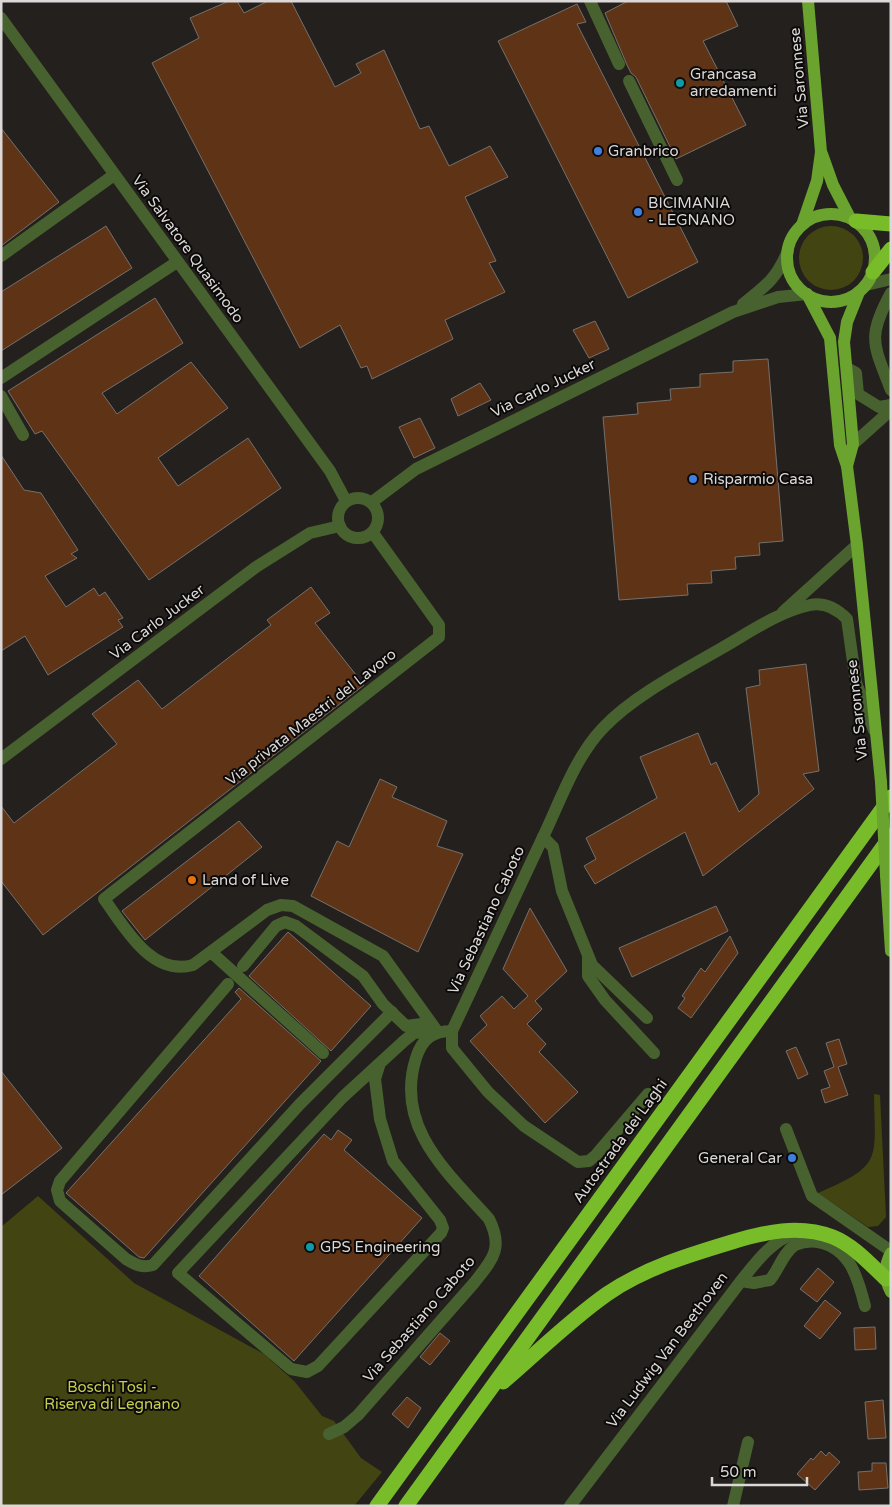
<svg xmlns="http://www.w3.org/2000/svg" width="892" height="1507" font-family="'Varela Round',sans-serif">
<rect width="100%" height="100%" fill="#24201e"/>
<g fill="#424512">
<circle cx="831" cy="258" r="32"/>
<path d="M874,1094L880,1095L886,1217L878,1226L868,1227L818,1193C883,1165 875,1161 874,1094Z"/>
<polygon points="38,1196 134,1283 264,1354 295,1382 322,1416 334,1421 361,1458 382,1472 354,1506 1,1506 1,1227"/>
</g>
<g fill="#5f3416" stroke="#74706d">
<polygon points="229,1 237,1 244,13 268,1 291,1 335,87 361,73 356,64 384,50 420,129 429,126 449,166 490,146 508,177 465,197 496,261 489,263 505,292 445,320 453,339 372,379 367,366 361,368 340,325 300,348 152,63 199,38 190,18"/>
<polygon points="628,1 726,1 738,26 703,41 746,125 676,159 636,77 631,73 627,65 605,13"/>
<polygon points="577,4 586,22 577,24 698,262 628,298 498,41"/>
<polygon points="1,128 59,202 1,246"/>
<polygon points="106,226 132,268 1,351 1,292"/>
<polygon points="155,298 183,343 102,393 117,414 191,362 228,408 158,458 178,486 248,438 281,488 149,580 42,431 35,434 8,391"/>
<polygon points="595,321 609,349 589,358 573,330"/>
<polygon points="768,359 783,541 759,543 760,555 735,557 736,569 711,571 712,583 687,584 688,595 619,600 603,417 638,414 637,403 671,400 670,389 700,387 700,374 733,372 733,361"/>
<polygon points="480,383 491,400 458,416 451,399"/>
<polygon points="420,418 435,448 414,458 399,427"/>
<polygon points="1,455 24,490 41,493 78,550 71,554 77,558 45,576 66,607 94,588 99,596 105,592 123,618 118,620 123,627 48,675 25,636 1,651"/>
<polygon points="311,587 330,613 315,623 364,685 43,935 1,881 1,806 14,823 117,744 92,714 138,680 162,709 271,625 267,620"/>
<polygon points="806,664 819,771 803,774 814,789 703,876 685,832 595,884 584,866 596,859 586,838 657,798 640,757 698,733 711,765 716,762 739,812 759,794 746,688 760,685 759,670"/>
<polygon points="380,779 397,787 392,797 447,821 437,846 463,854 418,952 311,896 337,841 349,847"/>
<polygon points="239,821 262,847 145,940 122,911"/>
<polygon points="716,906 728,931 632,977 619,948"/>
<polygon points="530,908 567,971 535,1001 542,1009 527,1024 546,1044 539,1052 578,1092 545,1123 470,1041 487,1025 480,1016 502,996 514,1009 528,996 503,969"/>
<polygon points="288,932 371,1006 331,1051 249,976"/>
<polygon points="730,936 738,953 691,1018 678,1008 685,998 682,996 701,968 705,972"/>
<polygon points="239,988 321,1061 144,1258 139,1257 66,1193 241,999 235,992"/>
<polygon points="839,1039 847,1064 838,1067 848,1095 825,1103 821,1090 830,1087 824,1071 834,1067 826,1043"/>
<polygon points="796,1047 808,1074 798,1079 786,1051"/>
<polygon points="1,1071 62,1148 1,1195"/>
<polygon points="338,1130 352,1140 344,1150 422,1218 294,1361 199,1276 324,1134 331,1140"/>
<polygon points="818,1268 834,1282 817,1302 800,1289"/>
<polygon points="825,1300 841,1313 820,1339 804,1326"/>
<polygon points="875,1327 876,1349 855,1350 854,1328"/>
<polygon points="440,1333 450,1341 430,1365 420,1357"/>
<polygon points="407,1397 421,1408 408,1428 392,1414"/>
<polygon points="883,1400 886,1438 868,1439 865,1402"/>
<polygon points="821,1451 826,1456 829,1452 840,1462 815,1490 797,1474 811,1458 813,1460"/>
<polygon points="872,1463 886,1463 888,1488 859,1490 858,1472 872,1471"/>
</g>
<g fill="none" stroke-linecap="round" stroke-linejoin="round">
<g stroke="#47622f" stroke-width="12">
<polyline points="590,1 619,64"/>
<polyline points="1,18 330,471 346,501"/>
<polyline points="629,81 677,180"/>
<polyline points="1,256 114,175"/>
<polyline points="866,285 891,279"/>
<path d="M891,293C866,338 874,345 891,390"/>
<path d="M743,304C766,286 778,277 788,250"/>
<polyline points="847,368 856,373 858,394 879,407 891,405"/>
<polyline points="1,378 177,262"/>
<polyline points="1,396 23,435"/>
<polyline points="853,444 891,410"/>
<circle cx="358" cy="518" r="20"/>
<polyline points="372,502 416,469 733,312 778,297 807,294"/>
<path d="M373,533L439,625V637L104,899C124,926 151,977 193,965L267,910L281,905L293,906L383,956L437,1031"/>
<polyline points="783,612 857,545"/>
<polyline points="1,759 256,567 310,533 340,526"/>
<polyline points="211,952 323,1053"/>
<polyline points="588,957 588,976 605,1000 654,1053"/>
<polyline points="243,966 276,926 285,922 296,926 363,976 383,1004 406,1026 429,1023"/>
<path d="M228,984L60,1181L57,1190L60,1201L126,1259C136,1265 142,1268 153,1265L300,1104L392,1012"/>
<path d="M647,1018L592,965L562,891L553,847L543,837C560,802 575,757 603,728C633,696 684,670 722,648C750,632 778,612 810,605C825,602 837,609 847,619L856,683L874,730"/>
<polyline points="452,1031 452,1048 488,1092 524,1126 578,1162 589,1161 596,1155 648,1094"/>
<polyline points="380,1063 343,1097 178,1273 291,1369 307,1372 318,1366 441,1233 443,1228 440,1220 393,1161 380,1119 375,1079 380,1063 404,1041 414,1033 437,1031"/>
<polyline points="786,1129 812,1196 891,1251"/>
<path d="M741,1281L754,1283L770,1280C779,1269 783,1253 795,1245C802,1242 810,1241 818,1242C850,1248 858,1278 865,1306"/>
<path d="M329,1434L344,1427L358,1415L474,1283C492,1260 504,1249 489,1219C448,1173 394,1127 416,1058C422,1039 432,1031 452,1031L543,837"/>
<path d="M570,1506L741,1281C756,1262 772,1240 796,1233"/>
<polyline points="733,1506 748,1442"/>
</g>
<g stroke="#6ba32f" stroke-width="12">
<polyline points="822,154 833,185 850,218"/>
<circle cx="831" cy="258" r="44"/>
<polyline points="802,225 817,181 821,152 808,1"/>
<polyline points="807,294 830,338 840,445 847,466 857,545 881,782"/>
<polyline points="847,466 853,444 844,342 847,322 859,292"/>
<polyline points="886,875 891,951"/>
<path d="M891,1253C884,1265 884,1279 891,1292"/>
</g>
<g stroke="#79bc2a" stroke-width="15">
<polyline points="856,221 891,224"/>
<polyline points="873,272 891,249"/>
<path d="M503,1382C537,1353 570,1320 607,1294C645,1268 689,1255 732,1242C765,1232 799,1224 833,1237C853,1245 870,1264 886,1279"/>
<polyline points="377,1506 891,797"/>
<polyline points="406,1506 891,836"/>
</g>
<polyline stroke="#6ba32f" stroke-width="12" points="881,782 886,875"/>
</g>
<g fill="#0f9aa8" stroke="#0c0a09" stroke-width="2">
<circle cx="680" cy="83" r="5"/>
<circle cx="310" cy="1247" r="5"/>
</g>
<g fill="#3f7fe0" stroke="#0c0a09" stroke-width="2">
<circle cx="598" cy="151" r="5"/>
<circle cx="638" cy="212" r="5"/>
<circle cx="693" cy="479" r="5"/>
<circle cx="792" cy="1158" r="5"/>
</g>
<circle fill="#e8710a" stroke="#0c0a09" stroke-width="2" cx="192" cy="880" r="5"/>
<g text-anchor="middle" dominant-baseline="central" stroke-width="4" stroke-linejoin="round" paint-order="stroke">
<g font-size="15" fill="#dbd8d7" stroke="#0c0a09" text-anchor="start">
<text x="690" y="74">Grancasa<tspan x="690" dy="17">arredamenti</tspan></text>
<text x="608" y="151">Granbrico</text>
<text x="648" y="203">BICIMANIA<tspan x="648" dy="17">- LEGNANO</tspan></text>
<text x="703" y="479">Risparmio Casa</text>
<text x="202" y="880">Land of Live</text>
<text x="782" y="1158" text-anchor="end">General Car</text>
<text x="320" y="1247">GPS Engineering</text>
</g>
<g font-size="15" fill="#dbd8d7" stroke="#0c0a09">
<text transform="translate(799 78) rotate(-95)">Via Saronnese</text>
<text transform="translate(188 249) rotate(54)">Via Salvatore Quasimodo</text>
<text transform="translate(543 388) rotate(-26)">Via Carlo Jucker</text>
<text transform="translate(157 622) rotate(-37)">Via Carlo Jucker</text>
<text transform="translate(857 710) rotate(-96)">Via Saronnese</text>
<text transform="translate(311 717) rotate(-38)">Via privata Maestri del Lavoro</text>
<text transform="translate(486 920) rotate(-65)">Via Sebastiano Caboto</text>
<text transform="translate(620 1141) rotate(-54)">Autostrada dei Laghi</text>
<text transform="translate(419 1319) rotate(-49)">Via Sebastiano Caboto</text>
<text transform="translate(667 1350) rotate(-53)">Via Ludwig Van Beethoven</text>
</g>
<g font-size="15" fill="#c6d04b" stroke="#0c0a09">
<text x="112" y="1387">Boschi Tosi -<tspan x="112" dy="17">Riserva di Legnano</tspan></text>
</g>
</g>
<rect width="892" height="1507" fill="none" stroke="#dbd8d7" stroke-width="5"/>
<path d="M712 1477v8h95v-8" fill="none" stroke="#dbd8d7" stroke-width="2.5"/>
<text x="720" y="1477" font-size="15" fill="#dbd8d7" stroke="#0c0a09" stroke-width="4" paint-order="stroke">50 m</text>
</svg>
